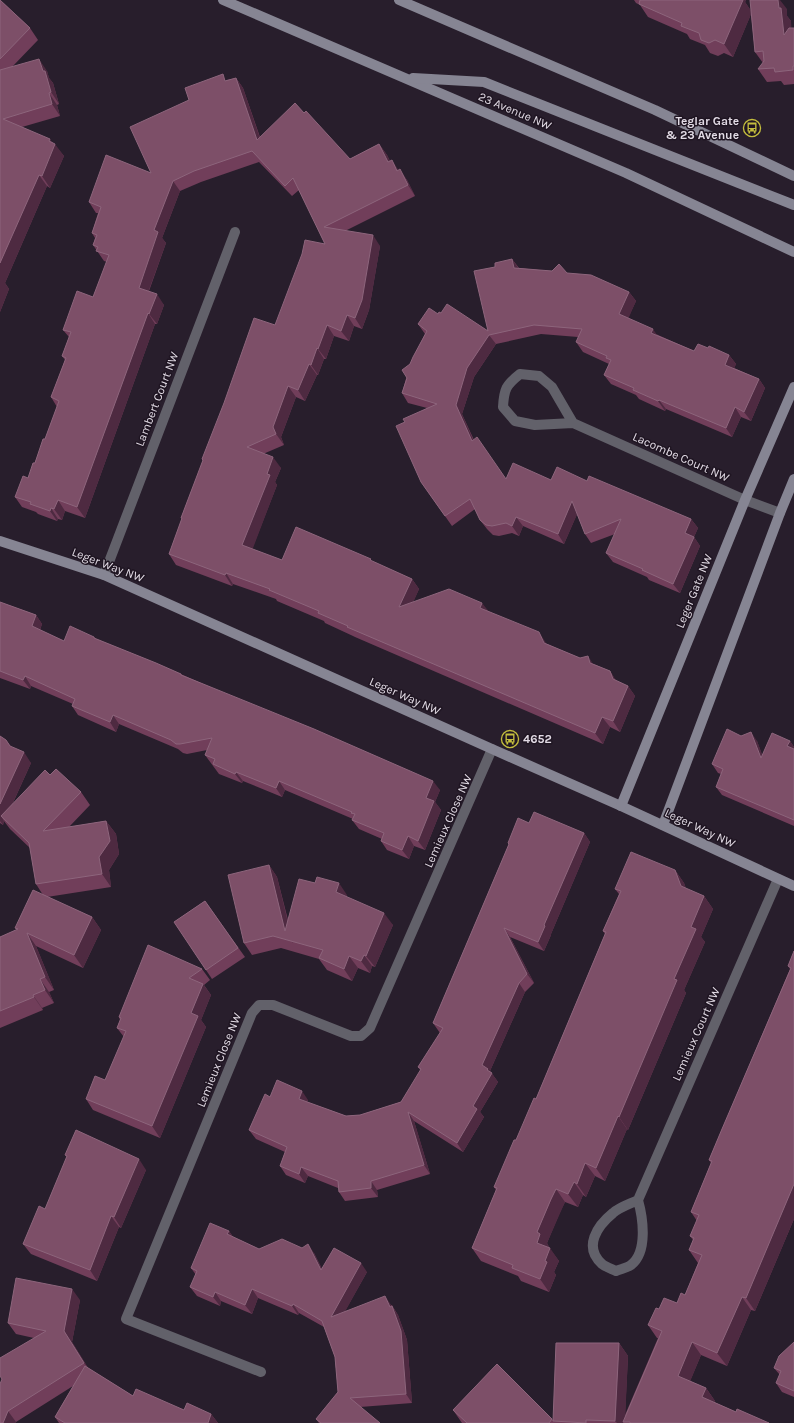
<svg xmlns="http://www.w3.org/2000/svg" width="794" height="1423" font-family="Karla,sans-serif">
<rect width="100%" height="100%" fill="#281e2c"/>
<g fill="none" stroke-linecap="round" stroke-linejoin="round">
<g stroke="#62616a" stroke-width="10">
<path d="M573,423L535,425L515,421L503,407C504,389 506,385 520,374L539,376L552,387L573,423L745,500L780,513"/>
<polyline points="104,575 235,232"/>
<path d="M638,1200C643,1218 648,1252 631,1265C627,1268 620,1269 616,1271C612,1269 606,1267 602,1264C583,1247 597,1226 613,1213C620,1207 630,1204 638,1200L778,879"/>
<polyline points="261,1372 126,1319 252,1013 259,1005 273,1005 351,1036 361,1036 370,1028 492,749"/>
</g>
<g stroke="#868593" stroke-width="10">
<polyline points="223,0 626,173 794,252"/>
<polyline points="399,0 655,110 794,176"/>
<polyline points="413,78 484,82 794,205"/>
<polyline points="0,541 104,575 492,749 621,806 794,886"/>
<polyline points="621,806 745,500 794,387"/>
<polyline points="663,825 780,513 794,479"/>
</g>
</g>
<g fill="#713e5a">
<polygon points="0,0 30,28 38,40 12,67 47,71 49,78 53,83 59,104 57,105 60,116 22,127 52,142 64,156 50,188 47,186 5,283 9,289 0,312"/>
<polygon points="634,0 746,0 745,2 751,11 787,9 787,16 791,21 791,28 794,28 794,84 784,85 781,81 767,82 758,69 763,63 755,52 751,14 733,57 724,53 718,56 710,53 705,45 690,39 687,34 648,17 640,5 636,3"/>
<polygon points="236,78 243,88 260,137 350,159 379,144 387,155 390,161 407,180 415,196 345,231 380,246 369,310 362,329 354,326 349,341 334,336 326,359 324,359 318,375 317,375 305,401 296,397 281,437 284,445 263,454 281,468 275,482 277,485 252,549 282,560 373,562 412,579 419,589 413,602 488,611 547,644 610,671 616,681 628,686 635,696 620,732 610,727 603,744 355,637 353,636 325,623 324,621 277,601 276,599 233,584 232,586 176,565 169,554 182,519 181,518 203,461 202,459 275,325 325,244 299,190 292,196 259,162 201,182 180,191 162,238 166,243 149,291 164,305 157,324 155,324 85,518 65,511 62,520 58,519 57,521 38,514 36,512 22,507 15,497 28,478 45,439 57,407 51,397 65,360 62,356 69,337 63,330 93,297 107,262 104,261 93,245 95,238 92,233 98,213 96,213 89,202 151,173 189,100 227,80"/>
<polygon points="512,259 519,268 567,273 629,292 636,301 628,318 658,335 694,351 708,348 729,355 736,364 734,368 759,379 765,388 751,421 741,417 732,437 666,409 665,411 639,399 636,395 611,384 604,375 609,364 583,352 576,342 578,337 541,334 496,344 474,377 462,414 474,440 506,479 587,481 691,519 698,528 694,537 700,546 680,593 649,580 647,577 613,562 606,553 615,534 591,543 585,534 577,514 564,544 523,526 519,536 512,533 499,536 493,535 487,529 480,520 475,509 452,526 421,482 405,422 427,408 408,403 402,393 410,364 425,334 418,324 438,314 441,313 488,331"/>
<polygon points="0,602 36,615 42,624 40,630 64,641 94,637 96,639 183,675 440,790 435,802 441,810 425,850 414,846 409,859 387,850 381,841 382,839 359,829 352,820 353,819 285,790 282,797 243,781 242,783 219,774 205,755 207,750 187,754 183,753 178,749 119,724 116,732 78,715 72,706 73,704 31,686 30,689 0,678"/>
<polygon points="0,736 6,740 11,747 31,763 12,805 50,775 81,792 90,805 69,827 106,821 116,834 119,854 109,870 111,887 47,897 92,917 101,930 83,968 36,946 54,990 49,992 54,1003 42,1008 43,1010 0,1028 0,937 17,930 15,928 43,895 36,884 30,848 10,829 4,821 3,825 0,823"/>
<polygon points="741,736 757,741 762,755 790,741 794,747 794,826 722,795 716,787 721,774 718,773 712,764"/>
<polygon points="529,823 584,833 590,842 551,934 551,935 544,951 510,937 534,983 525,992 490,1071 498,1082 480,1112 484,1117 463,1152 414,1121 430,1174 377,1190 378,1197 345,1201 339,1192 338,1188 308,1176 305,1183 286,1175 280,1166 285,1152 256,1139 249,1130 270,1097 308,1100 307,1102 346,1116 360,1115 401,1102 421,1071 418,1067 440,1033 433,1023 509,844 508,843"/>
<polygon points="269,865 277,877 288,920 347,895 346,897 393,925 375,967 372,966 370,973 358,968 352,981 327,970 319,959 281,948 252,955 244,943"/>
<polygon points="675,870 684,883 686,889 704,896 713,909 701,937 705,942 684,990 686,993 628,1130 627,1129 605,1181 595,1176 586,1197 583,1195 578,1207 565,1202 560,1212 547,1243 549,1247 549,1248 559,1261 554,1272 556,1275 549,1292 521,1281 518,1276 481,1261 472,1248 496,1190 494,1187 536,1099 605,934 603,931 619,894 615,889"/>
<polygon points="205,901 245,957 212,979 174,922"/>
<polygon points="794,951 794,1219 755,1311 751,1310 727,1366 701,1355 690,1381 706,1388 715,1401 714,1402 736,1412 769,1423 462,1423 453,1410 497,1364 553,1420 619,1343 628,1356 625,1415 658,1338 657,1338 648,1325 659,1309 677,1303 685,1295 698,1263 689,1250 693,1240 690,1236 697,1221 691,1212 711,1163 709,1160 790,969 788,966"/>
<polygon points="202,969 210,980 204,985 211,995 201,1020 206,1027 160,1138 93,1110 86,1099 105,1080 124,1037 117,1028 120,1020 119,1017"/>
<polygon points="65,1155 146,1170 121,1228 119,1227 97,1281 31,1254 23,1244 45,1209 67,1157"/>
<polygon points="229,1231 233,1237 259,1249 314,1253 322,1269 367,1272 345,1311 392,1305 393,1307 398,1315 407,1340 412,1403 360,1407 380,1423 319,1423 316,1419 338,1392 335,1357 324,1327 299,1313 298,1315 258,1298 252,1314 221,1301 220,1306 197,1296 190,1287 196,1275 191,1268"/>
<polygon points="80,1300 72,1342 88,1368 133,1396 184,1410 211,1414 218,1423 59,1423 55,1417 73,1386 16,1422 15,1423 0,1423 34,1338 16,1334 8,1323"/>
<polygon points="794,1342 794,1397 782,1392 776,1383 780,1375 774,1368"/>
</g>
<g fill="#4e2a41">
<polygon points="731,0 746,0 745,2 752,12 733,57 724,44"/>
<polygon points="778,0 780,0 787,9 787,16 791,21 793,48 784,35 779,8"/>
<polygon points="39,59 47,71 49,78 53,83 59,104 51,92 43,71"/>
<polygon points="236,78 243,88 264,150 257,140"/>
<polygon points="49,93 57,105 60,116 52,104"/>
<polygon points="50,139 54,146 55,144 64,156 50,188 42,176"/>
<polygon points="379,144 387,155 395,172 388,162"/>
<polygon points="392,160 399,171 397,171"/>
<polygon points="400,169 407,180 415,196 408,185"/>
<polygon points="39,175 47,186 5,283 9,289 0,312 0,263"/>
<polygon points="173,181 180,191 162,238 166,243 146,298 139,288 154,230"/>
<polygon points="373,235 380,246 369,310 362,329 355,318"/>
<polygon points="512,259 519,269 514,268"/>
<polygon points="629,292 636,301 626,324 619,314"/>
<polygon points="157,294 164,305 157,324 149,314"/>
<polygon points="148,313 155,324 85,518 77,507"/>
<polygon points="347,315 354,326 349,341 341,331"/>
<polygon points="327,325 334,336 326,359 318,349"/>
<polygon points="653,329 659,338 651,333"/>
<polygon points="489,335 496,344 474,377 462,414 478,451 472,441 456,405 467,368"/>
<polygon points="317,348 324,359 318,375 311,365"/>
<polygon points="729,355 736,364 732,374 725,365"/>
<polygon points="309,364 317,375 305,401 298,390"/>
<polygon points="759,379 765,388 751,421 744,412"/>
<polygon points="288,386 296,397 281,437 284,445 276,434 273,427"/>
<polygon points="659,400 666,409 665,411 658,401"/>
<polygon points="735,407 741,417 732,437 726,428"/>
<polygon points="273,457 281,468 275,482 277,485 250,556 242,545 267,474"/>
<polygon points="58,500 65,511 62,520 54,509"/>
<polygon points="572,501 579,510 564,544 558,534"/>
<polygon points="51,508 58,519 57,521 50,511"/>
<polygon points="516,517 523,526 519,536 512,526"/>
<polygon points="691,519 698,528 694,537 700,546 680,593 673,584 685,533"/>
<polygon points="226,573 233,584 232,586 225,575"/>
<polygon points="412,579 419,589 407,617 399,607"/>
<polygon points="482,603 490,613 480,608"/>
<polygon points="36,615 42,624 38,635 32,626"/>
<polygon points="539,632 546,643 551,653 544,643"/>
<polygon points="588,656 595,667 590,663"/>
<polygon points="610,671 617,682 613,679"/>
<polygon points="25,676 31,686 30,689 23,680"/>
<polygon points="628,686 635,696 620,732 613,721"/>
<polygon points="113,715 119,724 116,732 110,722"/>
<polygon points="602,717 610,727 603,744 595,733"/>
<polygon points="751,732 757,741 767,767 761,758"/>
<polygon points="790,741 794,747 794,754 787,746"/>
<polygon points="24,752 31,763 5,820 1,816 4,821 3,825 0,821 0,804"/>
<polygon points="236,772 243,781 242,783 235,774"/>
<polygon points="279,781 285,790 282,797 276,788"/>
<polygon points="433,781 440,790 435,802 441,810 425,850 418,841 426,798"/>
<polygon points="106,821 116,834 119,854 109,870 111,887 102,874 99,857"/>
<polygon points="584,833 590,842 551,934 551,935 544,951 538,942 544,925"/>
<polygon points="408,836 414,846 409,859 402,850"/>
<polygon points="269,865 277,877 293,943 285,931"/>
<polygon points="675,870 684,883 690,899 681,886"/>
<polygon points="339,883 347,895 344,904 336,892"/>
<polygon points="704,896 713,909 701,937 705,942 684,990 686,993 628,1130 619,1117 674,979 691,927"/>
<polygon points="384,913 393,925 375,967 366,956"/>
<polygon points="92,917 101,930 83,968 74,955"/>
<polygon points="504,928 510,937 534,983 527,974"/>
<polygon points="27,933 36,946 54,990 45,977"/>
<polygon points="364,955 372,966 370,973 361,961"/>
<polygon points="349,956 358,968 352,981 344,969"/>
<polygon points="40,979 49,992 54,1003 45,990"/>
<polygon points="519,983 525,992 490,1071 498,1082 480,1112 484,1117 463,1152 457,1143 473,1106 482,1065"/>
<polygon points="203,984 211,995 201,1020 206,1027 160,1138 152,1126 191,1013"/>
<polygon points="33,995 42,1008 43,1010 34,997"/>
<polygon points="302,1091 308,1100 305,1108 299,1099"/>
<polygon points="408,1112 414,1121 430,1174 424,1165"/>
<polygon points="618,1116 627,1129 605,1181 596,1168"/>
<polygon points="139,1159 146,1170 121,1228 114,1217"/>
<polygon points="585,1163 595,1176 586,1197 577,1184"/>
<polygon points="301,1167 308,1176 305,1183 299,1174"/>
<polygon points="371,1181 377,1190 378,1197 371,1188"/>
<polygon points="574,1182 583,1195 578,1207 568,1194"/>
<polygon points="794,1184 794,1219 755,1311 746,1298"/>
<polygon points="556,1189 565,1202 547,1243 549,1247 546,1256 537,1243 537,1232"/>
<polygon points="111,1216 119,1227 97,1281 90,1270"/>
<polygon points="229,1231 235,1240 227,1234"/>
<polygon points="308,1244 314,1253 327,1279 321,1270"/>
<polygon points="550,1248 559,1261 554,1272 556,1275 549,1292 540,1279 545,1261"/>
<polygon points="361,1263 367,1272 337,1326 331,1317"/>
<polygon points="72,1289 80,1300 72,1342 92,1374 84,1363 64,1331"/>
<polygon points="252,1289 258,1298 252,1314 245,1305"/>
<polygon points="215,1292 221,1301 220,1306 213,1297"/>
<polygon points="385,1296 398,1315 407,1340 412,1403 406,1394 390,1307"/>
<polygon points="742,1297 751,1310 727,1366 717,1353"/>
<polygon points="293,1304 299,1313 298,1315 292,1306"/>
<polygon points="692,1342 701,1355 687,1389 678,1376"/>
<polygon points="619,1343 628,1356 625,1422 623,1422 624,1423 617,1423 615,1421"/>
<polygon points="706,1388 715,1401 711,1410 702,1397"/>
<polygon points="8,1411 16,1422 15,1423 3,1423"/>
<polygon points="211,1414 218,1423 208,1423"/>
</g>
<g fill="#7d4f68" stroke="#8d657c">
<polygon points="0,0 30,28 0,59"/>
<polygon points="640,0 743,0 724,44 715,40 709,43 701,40 699,33 681,26 682,23 639,4"/>
<polygon points="750,0 778,0 779,8 781,8 784,35 789,28 794,28 794,66 793,66 793,70 775,72 774,68 758,69 764,61 763,51 755,52"/>
<polygon points="39,59 43,71 45,71 51,92 49,93 52,104 3,119 50,139 49,141 55,144 42,176 39,175 0,263 0,70"/>
<polygon points="223,74 225,81 236,78 257,140 295,103 304,113 306,111 350,159 379,144 388,162 392,160 397,171 400,169 408,185 324,227 373,235 362,300 355,318 347,315 341,331 327,325 318,349 317,348 311,365 309,364 298,390 288,386 273,427 276,434 247,447 273,457 267,474 270,475 242,545 282,560 296,527 371,559 370,560 412,579 399,607 449,589 482,603 480,608 539,632 544,643 580,658 588,656 590,663 610,671 613,679 628,686 613,721 602,717 595,733 347,627 348,626 318,613 319,611 269,590 270,589 226,573 225,575 169,554 182,518 181,518 203,460 202,459 224,403 254,318 275,325 302,254 305,240 325,244 293,178 285,186 252,151 194,171 173,181 154,230 158,232 139,288 157,294 149,314 148,313 77,507 58,500 54,509 51,508 50,511 30,504 31,502 15,497 23,476 28,478 33,463 35,463 43,439 45,439 59,401 51,397 66,358 62,356 71,332 63,330 77,291 93,297 109,255 96,251 98,247 93,245 97,235 92,233 101,207 89,202 106,155 151,173 130,127 189,100 185,88"/>
<polygon points="512,259 514,268 552,271 559,264 567,273 591,275 629,292 619,314 653,329 651,333 694,351 698,344 708,348 709,346 729,355 725,365 759,379 744,412 735,407 726,428 659,400 658,401 633,390 634,388 604,375 611,360 606,358 607,356 576,342 582,329 534,325 489,335 467,368 456,405 472,441 477,437 506,479 513,463 551,480 557,467 587,481 589,476 691,519 685,533 694,537 673,584 642,570 643,569 606,553 621,519 585,534 572,501 558,534 516,517 512,526 506,523 492,526 486,525 480,520 470,499 445,516 421,482 396,426 405,422 403,419 437,404 402,393 407,378 402,370 410,364 413,357 427,331 418,324 429,308 438,314 439,312 441,313 447,304 488,331 474,271 495,267 495,263"/>
<polygon points="0,602 36,615 32,626 64,641 70,626 94,637 94,638 156,663 181,674 181,675 314,729 433,781 426,798 434,801 418,841 408,836 402,850 381,841 384,833 352,820 355,814 351,813 352,812 279,781 276,788 236,772 235,774 213,764 215,759 205,755 212,738 180,744 176,744 171,740 113,715 110,722 72,706 75,699 25,676 23,680 0,671"/>
<polygon points="727,729 741,736 751,732 761,758 772,733 790,741 787,746 794,749 794,820 716,787 723,769 712,764"/>
<polygon points="0,736 6,740 10,746 24,752 0,804"/>
<polygon points="56,769 81,792 43,831 106,821 110,841 99,857 102,874 36,884 29,843 1,816 45,770 50,775"/>
<polygon points="534,812 584,833 544,925 545,926 538,942 504,928 527,974 519,983 482,1065 488,1069 487,1070 492,1073 473,1106 477,1109 457,1143 408,1112 424,1165 371,1181 371,1188 339,1192 338,1181 301,1167 299,1174 280,1166 287,1147 249,1130 265,1094 270,1097 277,1080 302,1091 299,1099 346,1116 360,1115 401,1102 421,1069 418,1067 443,1028 433,1023 509,844 508,843 518,818 529,823"/>
<polygon points="631,852 675,870 681,886 704,896 691,927 696,929 674,979 677,980 619,1117 618,1116 596,1168 585,1163 577,1184 574,1182 568,1194 556,1189 551,1199 537,1232 540,1234 537,1243 550,1248 545,1261 547,1262 540,1279 512,1268 513,1265 472,1248 497,1188 494,1187 514,1140 516,1140 534,1098 536,1099 606,932 603,931 621,891 615,889"/>
<polygon points="269,865 285,931 299,879 315,883 317,877 339,883 336,892 384,913 366,956 364,955 361,961 349,956 344,969 319,958 323,950 273,936 244,943 228,875"/>
<polygon points="33,890 92,917 74,955 27,933 45,977 40,979 45,990 33,995 34,997 0,1011 0,937 18,929 15,928"/>
<polygon points="205,901 238,948 206,970 174,922"/>
<polygon points="148,945 202,969 189,978 203,984 191,1013 198,1016 152,1126 86,1099 95,1076 105,1080 126,1031 117,1028 121,1018 119,1017"/>
<polygon points="794,951 794,1184 746,1298 742,1297 717,1353 692,1342 678,1376 706,1388 702,1397 736,1412 737,1409 769,1423 630,1423 630,1422 623,1422 662,1331 648,1325 656,1308 659,1309 664,1298 677,1303 681,1293 685,1295 702,1255 689,1250 694,1238 690,1236 699,1215 691,1212 712,1161 709,1160 722,1129 791,968 788,966"/>
<polygon points="76,1130 139,1159 114,1217 111,1216 90,1270 23,1244 39,1206 45,1209 67,1156 65,1155"/>
<polygon points="210,1223 229,1231 227,1234 259,1249 282,1239 302,1248 308,1244 321,1270 334,1248 361,1263 331,1317 385,1296 390,1307 392,1306 401,1331 406,1394 350,1398 380,1423 321,1423 316,1419 338,1392 335,1357 322,1321 293,1304 292,1306 252,1289 245,1305 215,1292 213,1297 190,1287 197,1271 191,1268"/>
<polygon points="16,1278 72,1289 64,1331 84,1363 8,1411 3,1423 0,1423 0,1384 2,1379 0,1376 0,1358 46,1331 8,1323"/>
<polygon points="794,1342 794,1391 776,1383 781,1371 774,1368 779,1356"/>
<polygon points="556,1343 619,1343 615,1421 586,1420 586,1423 553,1421"/>
<polygon points="497,1364 552,1419 549,1423 467,1423 453,1410"/>
<polygon points="85,1366 133,1396 136,1389 184,1410 187,1403 211,1414 208,1423 65,1423 55,1417"/>
</g>
<defs>
<g id="bus-ring" transform="scale(0.9)"><circle r="9.5" fill="#1f1522" stroke="#c3bd3e" stroke-width="1.5"/><path d="M-5-6H5V4H4V6H2V4H-2V6H-4V4H-5ZM-3.5-4V0h7V-4ZM-3.5 1.2v1.5H-2V1.2ZM2 1.2v1.5H3.5V1.2Z" fill="#c3bd3e"/></g>
</defs>
<g fill-rule="evenodd">
<use href="#bus-ring" x="752" y="128"/>
<use href="#bus-ring" x="510" y="739"/>
</g>
<g text-anchor="middle" dominant-baseline="central" stroke-width="3" stroke-linejoin="round" paint-order="stroke">
<g font-size="12" fill="#e2dbe5" stroke="#1f1522">
<text transform="translate(515 111) rotate(23)">23 Avenue NW</text>
<text transform="translate(157 399) rotate(-69)">Lambert Court NW</text>
<text transform="translate(681 457) rotate(24)">Lacombe Court NW</text>
<text transform="translate(108 565) rotate(21)">Leger Way NW</text>
<text transform="translate(694 591) rotate(-68)">Leger Gate NW</text>
<text transform="translate(405 696) rotate(24)">Leger Way NW</text>
<text transform="translate(448 821) rotate(-66)">Lemieux Close NW</text>
<text transform="translate(700 828) rotate(25)">Leger Way NW</text>
<text transform="translate(696 1034) rotate(-66)">Lemieux Court NW</text>
<text transform="translate(219 1060) rotate(-68)">Lemieux Close NW</text>
</g>
<g font-size="12" font-weight="bold" fill="#e2dbe5" stroke="#1f1522" text-anchor="end">
<text x="739" y="121">Teglar Gate<tspan x="739" dy="14">&amp; 23 Avenue</tspan></text>
<text x="523" y="739" text-anchor="start">4652</text>
</g>
</g>
</svg>
